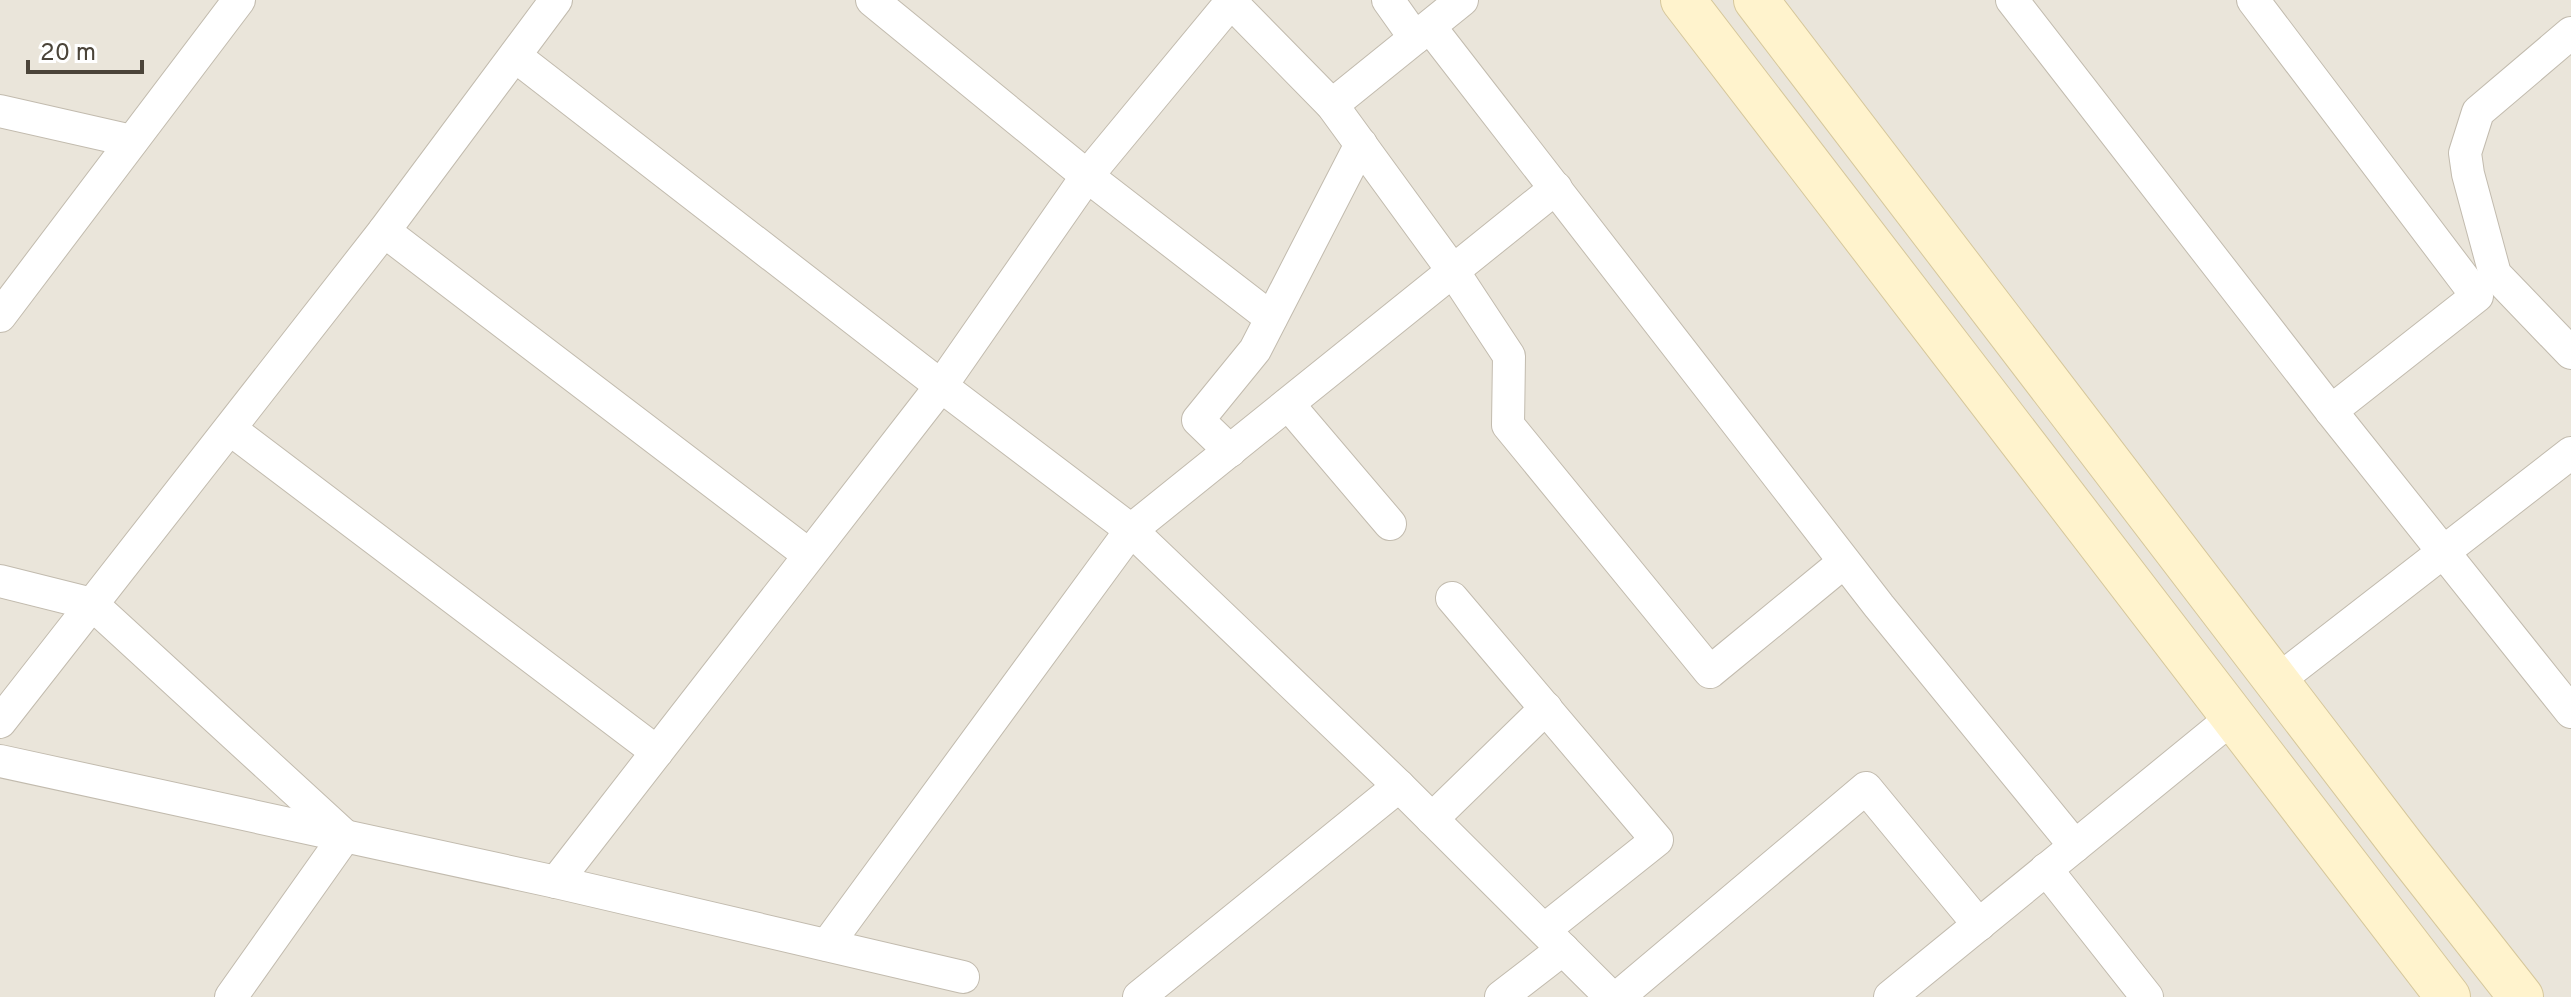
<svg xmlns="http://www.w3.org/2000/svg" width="2571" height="997" font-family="Overpass,sans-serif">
<rect width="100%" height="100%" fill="#f6f3ec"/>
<rect fill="#eae5da" x="0" y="0" width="2571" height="997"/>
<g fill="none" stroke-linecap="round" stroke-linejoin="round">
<g stroke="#c2bbae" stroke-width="34">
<g id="street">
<polyline points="872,0 1087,176 1271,318"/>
<polyline points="1229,0 1332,105 1453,271 1509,356 1508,425 1710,672 1844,562"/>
<polyline points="1388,0 1415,38"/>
<polyline points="2012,0 2331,411 2571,712"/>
<polyline points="2253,0 2477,296 2331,411"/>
<polyline points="1430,27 1879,606 2075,846"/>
<polyline points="2571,33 2478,112 2465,153 2468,174 2495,274 2571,353"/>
<polyline points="515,56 941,386 1131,530 1399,786 1611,997"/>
<polyline points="1332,105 1462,0"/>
<polyline points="0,111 132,141"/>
<polyline points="384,231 809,555"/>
<polyline points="0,316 239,0"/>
<polyline points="1288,404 1390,524"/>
<polyline points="230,429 657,752"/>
<polyline points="1230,451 1198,420 1255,350 1361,144"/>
<polyline points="0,581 92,604 345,836 231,997"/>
<polyline points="1452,598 1657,840 1544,930"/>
<polyline points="2277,681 2571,453"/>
<polyline points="0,722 384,231 556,0"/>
<polyline points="0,761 556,882 963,977"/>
<polyline points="1432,819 1546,708"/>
<polyline points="2046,869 2147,997"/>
<polyline points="556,882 941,386 1087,176 1231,2"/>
<polyline points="827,945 1131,530 1556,188"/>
<polyline points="1139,997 1399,786"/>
<polyline points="1501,997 1563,949"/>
<polyline points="1618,997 1866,788 1979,925"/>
<polyline points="1890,997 2232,718"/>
</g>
</g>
<g stroke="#d6c79b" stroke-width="46">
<g id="secondary">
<polyline points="1683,0 2448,997"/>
<polyline points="1756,0 2404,848 2521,997"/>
</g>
</g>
<use href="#street" stroke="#fff" stroke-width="32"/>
<use href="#secondary" stroke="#fff3cd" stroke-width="44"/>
</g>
<path d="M28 60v12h114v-12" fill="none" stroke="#4b4439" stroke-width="4"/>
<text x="40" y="60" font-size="24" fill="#4b4439" stroke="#ffffff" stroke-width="6" paint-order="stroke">20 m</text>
</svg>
